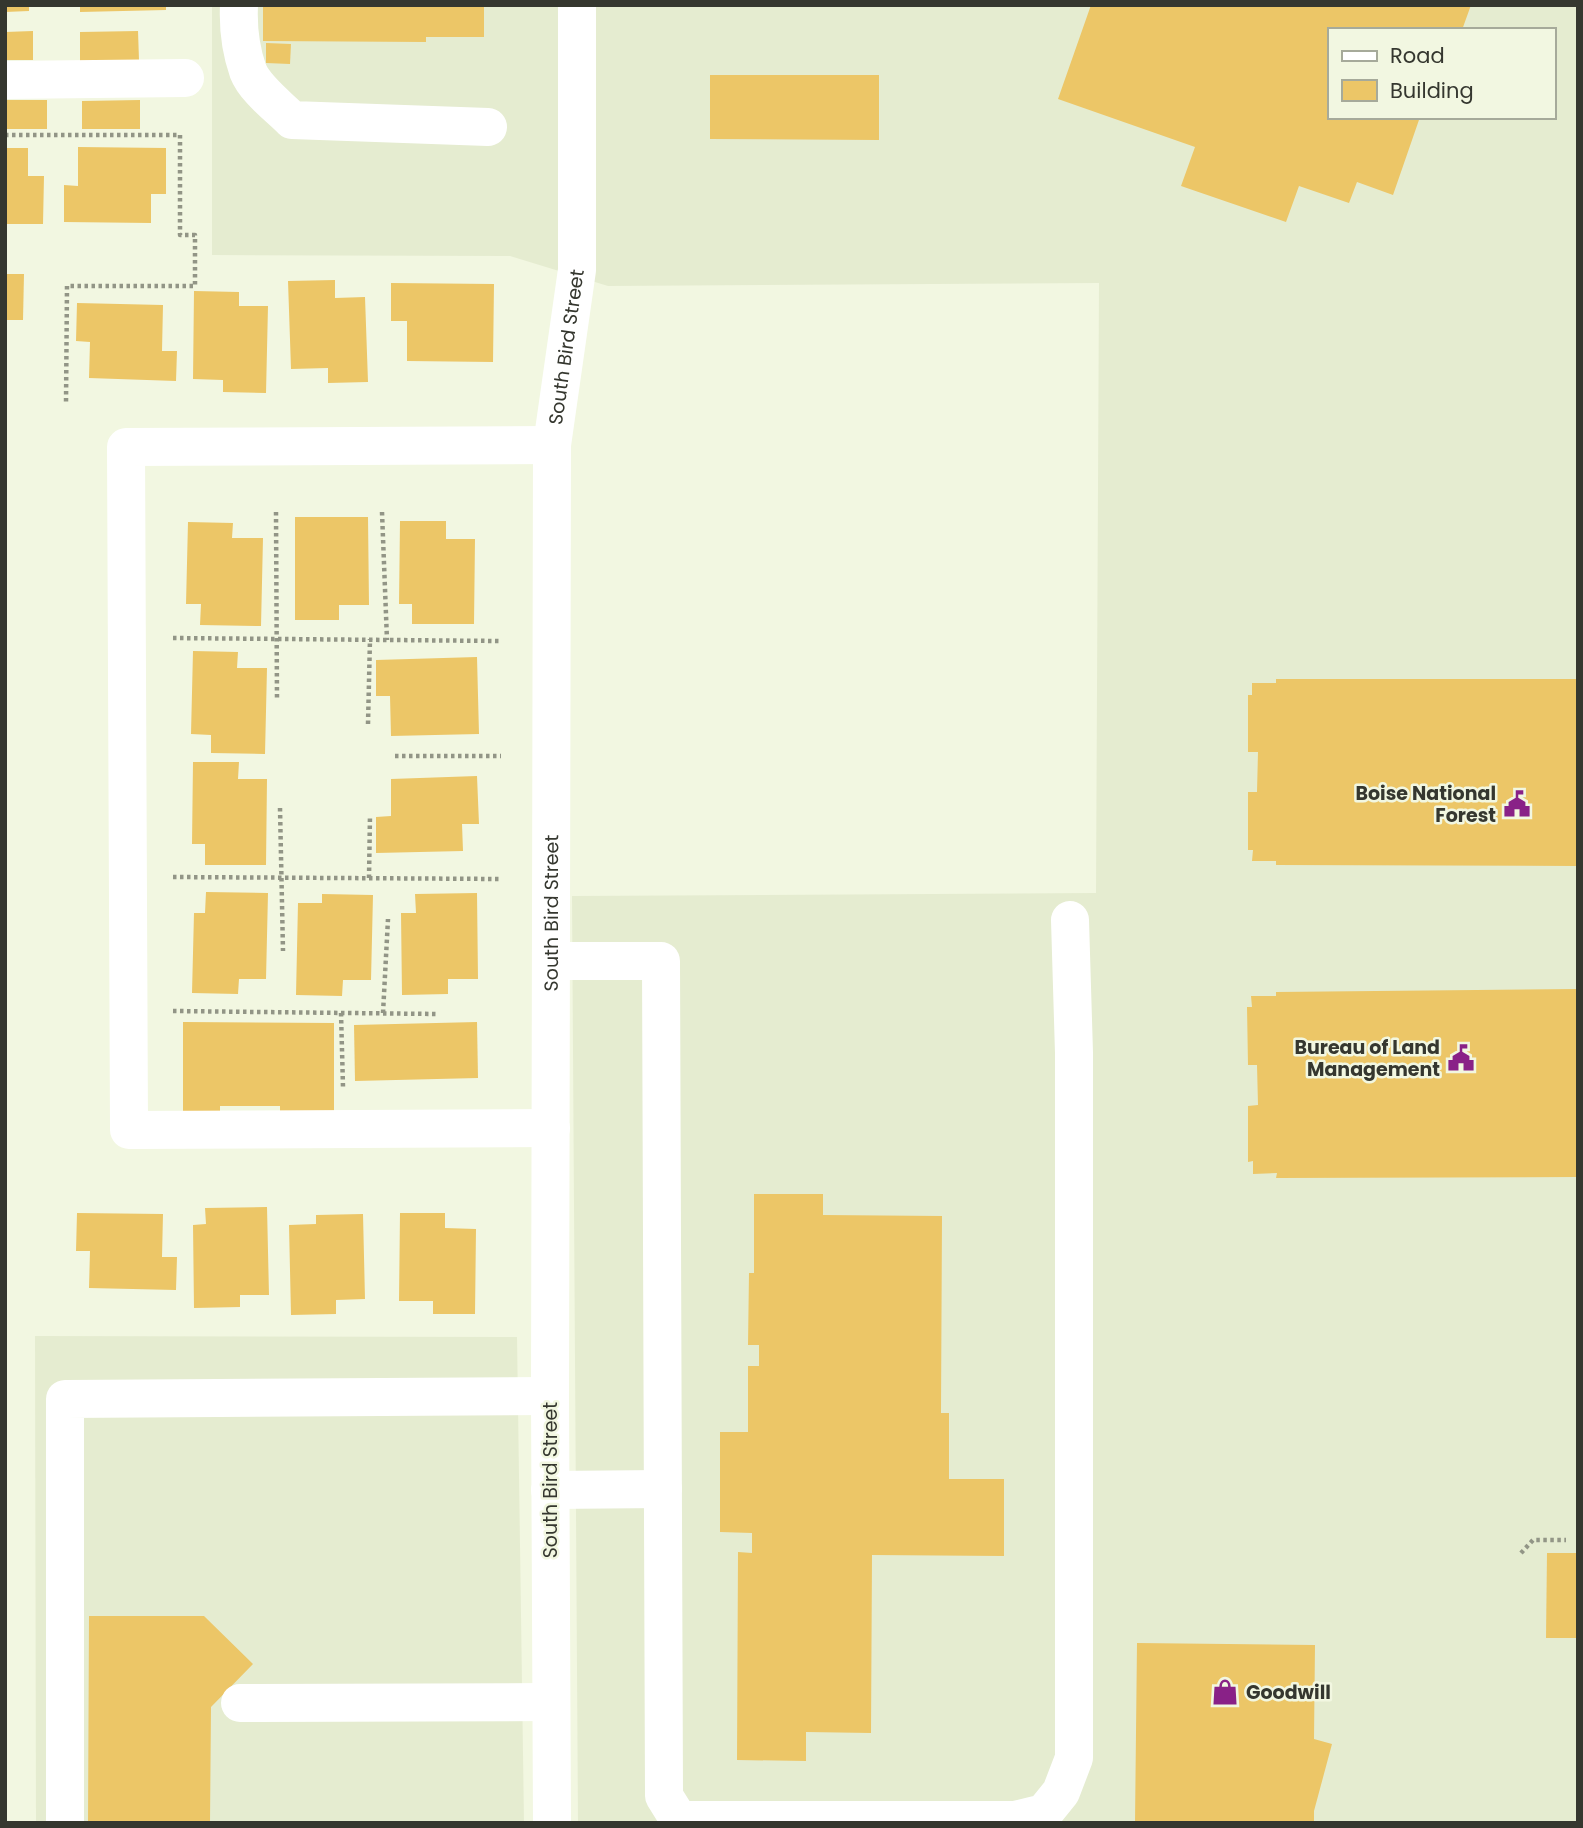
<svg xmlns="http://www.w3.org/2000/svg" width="1583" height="1828" font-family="Poppins,sans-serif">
<rect width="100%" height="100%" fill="#f2f7e1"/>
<g fill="#e5ecd0" fill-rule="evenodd">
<path d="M212,5H1578V1823H578L572,896L1096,893L1099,283L608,286L510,256L212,255ZM1329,30H1553V117H1329Z"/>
<polygon points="35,1336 517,1337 524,1823 36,1823"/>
</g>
<g fill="#ecc667">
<polygon points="5,5 29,5 29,11 5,12"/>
<polygon points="80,5 166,5 166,10 80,12"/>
<polygon points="263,5 484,5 484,37 426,37 426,42 263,41"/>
<polygon points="1091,5 1471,5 1462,30 1329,30 1329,117 1420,117 1393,195 1357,182 1349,203 1299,186 1286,222 1181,186 1195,147 1058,99"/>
<polygon points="33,31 33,60 5,60 5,32"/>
<polygon points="138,31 139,60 80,61 80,32"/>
<polygon points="266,43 291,44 290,64 266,63"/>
<polygon points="710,75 879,75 879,140 710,139"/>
<rect x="5" y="100" width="42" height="29"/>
<polygon points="140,100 140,129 82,129 82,101"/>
<polygon points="78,147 166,148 166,194 151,194 151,223 64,222 64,185 78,186"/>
<polygon points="5,148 28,148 28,176 44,176 43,224 5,224"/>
<polygon points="5,274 24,274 23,320 5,320"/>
<polygon points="335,280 335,298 365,297 368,382 328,383 328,368 291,369 288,281"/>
<polygon points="391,283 494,284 493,362 407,361 407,321 391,321"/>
<polygon points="194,291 239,292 239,306 268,306 266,393 223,392 223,380 193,379"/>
<polygon points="77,303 163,305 162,351 177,351 176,381 89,378 90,342 76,341"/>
<polygon points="295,517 368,517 369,605 339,605 339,620 295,620"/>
<polygon points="400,521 446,521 446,539 475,539 474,624 412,624 412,604 399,604"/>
<polygon points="188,522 233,523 232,538 263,538 261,626 200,625 201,604 186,604"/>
<polygon points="193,651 238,652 237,668 267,668 265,754 211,753 211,735 191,734"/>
<polygon points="477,657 479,734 391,736 390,696 376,696 376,660"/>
<polygon points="1276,679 1578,679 1578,866 1276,865 1276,861 1252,861 1253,850 1248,850 1248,792 1257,792 1258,752 1248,752 1248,695 1252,695 1252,683 1276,683"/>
<polygon points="193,762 239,762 238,779 267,779 266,865 205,865 205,844 192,844"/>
<polygon points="477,776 479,824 462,824 463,851 376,853 376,817 391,816 391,779"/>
<polygon points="206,892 268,893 266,979 239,979 238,994 192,993 194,913 205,913"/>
<polygon points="477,893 478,979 448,979 448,994 402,995 401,913 416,913 415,894"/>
<polygon points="322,894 373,895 371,980 343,980 342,996 296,995 298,903 322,903"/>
<polygon points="1578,989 1578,1177 1276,1178 1277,1173 1253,1174 1253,1161 1248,1162 1248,1106 1258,1105 1257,1065 1248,1065 1247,1007 1252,1007 1251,996 1276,996 1276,992"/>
<polygon points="183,1022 334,1023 334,1114 280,1114 280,1106 220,1106 220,1115 183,1114"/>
<polygon points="477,1022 478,1078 355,1081 354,1025"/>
<polygon points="754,1194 823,1194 823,1215 942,1216 941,1413 949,1413 949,1479 1004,1479 1004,1556 872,1555 871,1733 806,1732 806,1761 737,1760 738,1552 752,1553 752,1533 720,1532 720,1432 748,1432 748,1366 759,1366 759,1345 748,1345 749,1273 754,1273"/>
<polygon points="267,1207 269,1295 240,1295 240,1307 194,1308 193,1225 206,1224 205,1208"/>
<polygon points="77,1213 163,1214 162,1257 177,1257 176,1290 89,1288 90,1251 76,1251"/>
<polygon points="400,1213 445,1213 445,1228 476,1229 475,1314 433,1314 433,1301 399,1301"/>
<polygon points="363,1214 365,1299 336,1300 336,1314 291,1315 289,1225 316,1224 316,1215"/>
<polygon points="1547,1553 1578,1553 1578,1638 1546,1638"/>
<polygon points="89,1616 204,1616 253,1664 211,1707 210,1823 88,1823"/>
<polygon points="1137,1643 1315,1645 1314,1739 1332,1744 1314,1811 1314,1823 1135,1823"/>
</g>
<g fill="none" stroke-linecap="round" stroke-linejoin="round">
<g stroke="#929586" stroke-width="4.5" stroke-dasharray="3.5 3.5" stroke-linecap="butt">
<polyline points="5,135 180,135 180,235 195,235 195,286 67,286 66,403"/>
<polyline points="276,512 277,699"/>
<polyline points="382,512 387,640"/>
<polyline points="173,638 500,641"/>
<polyline points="368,724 370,639"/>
<polyline points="395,756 501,756"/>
<polyline points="280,808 283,951"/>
<polyline points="173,877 501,879"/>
<polyline points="369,878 370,815"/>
<polyline points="173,1011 436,1014"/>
<polyline points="341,1013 343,1087"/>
<polyline points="383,1013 388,919"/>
<polyline points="1521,1553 1533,1540 1566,1540"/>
</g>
<g stroke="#fff" stroke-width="38">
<path d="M239,5C238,26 241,51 248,71C255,89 278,106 292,120L488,127"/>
<polyline points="5,80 185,78"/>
<polyline points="551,961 661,961 664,1796 679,1820 1015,1820 1044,1813 1061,1792 1074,1758 1074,1053 1070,920"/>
<polyline points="551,1128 129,1130 126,447 552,445"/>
<polyline points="550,1490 663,1489"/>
<polyline points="240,1703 551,1702"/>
<polyline points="65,1823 65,1399 550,1396"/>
<path id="s1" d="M552,1823L550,1396L552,445L577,270V5"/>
</g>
</g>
<defs>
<g id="civic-bare" transform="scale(2.1)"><path d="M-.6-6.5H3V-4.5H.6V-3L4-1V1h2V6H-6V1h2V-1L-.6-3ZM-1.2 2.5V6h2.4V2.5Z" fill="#892187" stroke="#f2f7e1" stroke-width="2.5" paint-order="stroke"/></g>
<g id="shop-bare" transform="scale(2.1)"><path d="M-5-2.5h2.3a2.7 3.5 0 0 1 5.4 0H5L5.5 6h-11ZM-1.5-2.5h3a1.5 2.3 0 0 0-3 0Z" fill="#892187" stroke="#f2f7e1" stroke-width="2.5" paint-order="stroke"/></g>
</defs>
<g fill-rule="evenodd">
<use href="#civic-bare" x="1517" y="804"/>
<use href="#civic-bare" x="1461" y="1058"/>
<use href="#shop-bare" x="1225" y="1692"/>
</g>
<g text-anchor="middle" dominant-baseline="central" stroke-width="5" stroke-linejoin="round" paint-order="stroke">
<g font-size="19" fill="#35372f" stroke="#f2f7e1">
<text stroke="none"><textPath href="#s1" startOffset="1477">South Bird Street</textPath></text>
<text stroke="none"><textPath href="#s1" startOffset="910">South Bird Street</textPath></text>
<text transform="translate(550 1480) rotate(-90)">South Bird Street</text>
</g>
<g font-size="19" font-weight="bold" fill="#35372f" stroke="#f2f7e1" text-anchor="end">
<text x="1496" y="793">Boise National<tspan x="1496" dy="22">Forest</tspan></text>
<text x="1440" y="1047">Bureau of Land<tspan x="1440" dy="22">Management</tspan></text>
<text x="1246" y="1692" text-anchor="start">Goodwill</text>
</g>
</g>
<rect width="1583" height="1828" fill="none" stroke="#35372f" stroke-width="14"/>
<rect x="1328" y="28" width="228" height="91" fill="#f2f7e1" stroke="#a6aa9a" stroke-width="2"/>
<rect x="1342" y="51" width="35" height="10" fill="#ffffff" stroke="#a6aa9a" stroke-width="2"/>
<text x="1390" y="63" font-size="21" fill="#35372f">Road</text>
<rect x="1342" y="80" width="35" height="21" fill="#ecc667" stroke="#a6aa9a" stroke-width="2"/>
<text x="1390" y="98" font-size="21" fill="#35372f">Building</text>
</svg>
